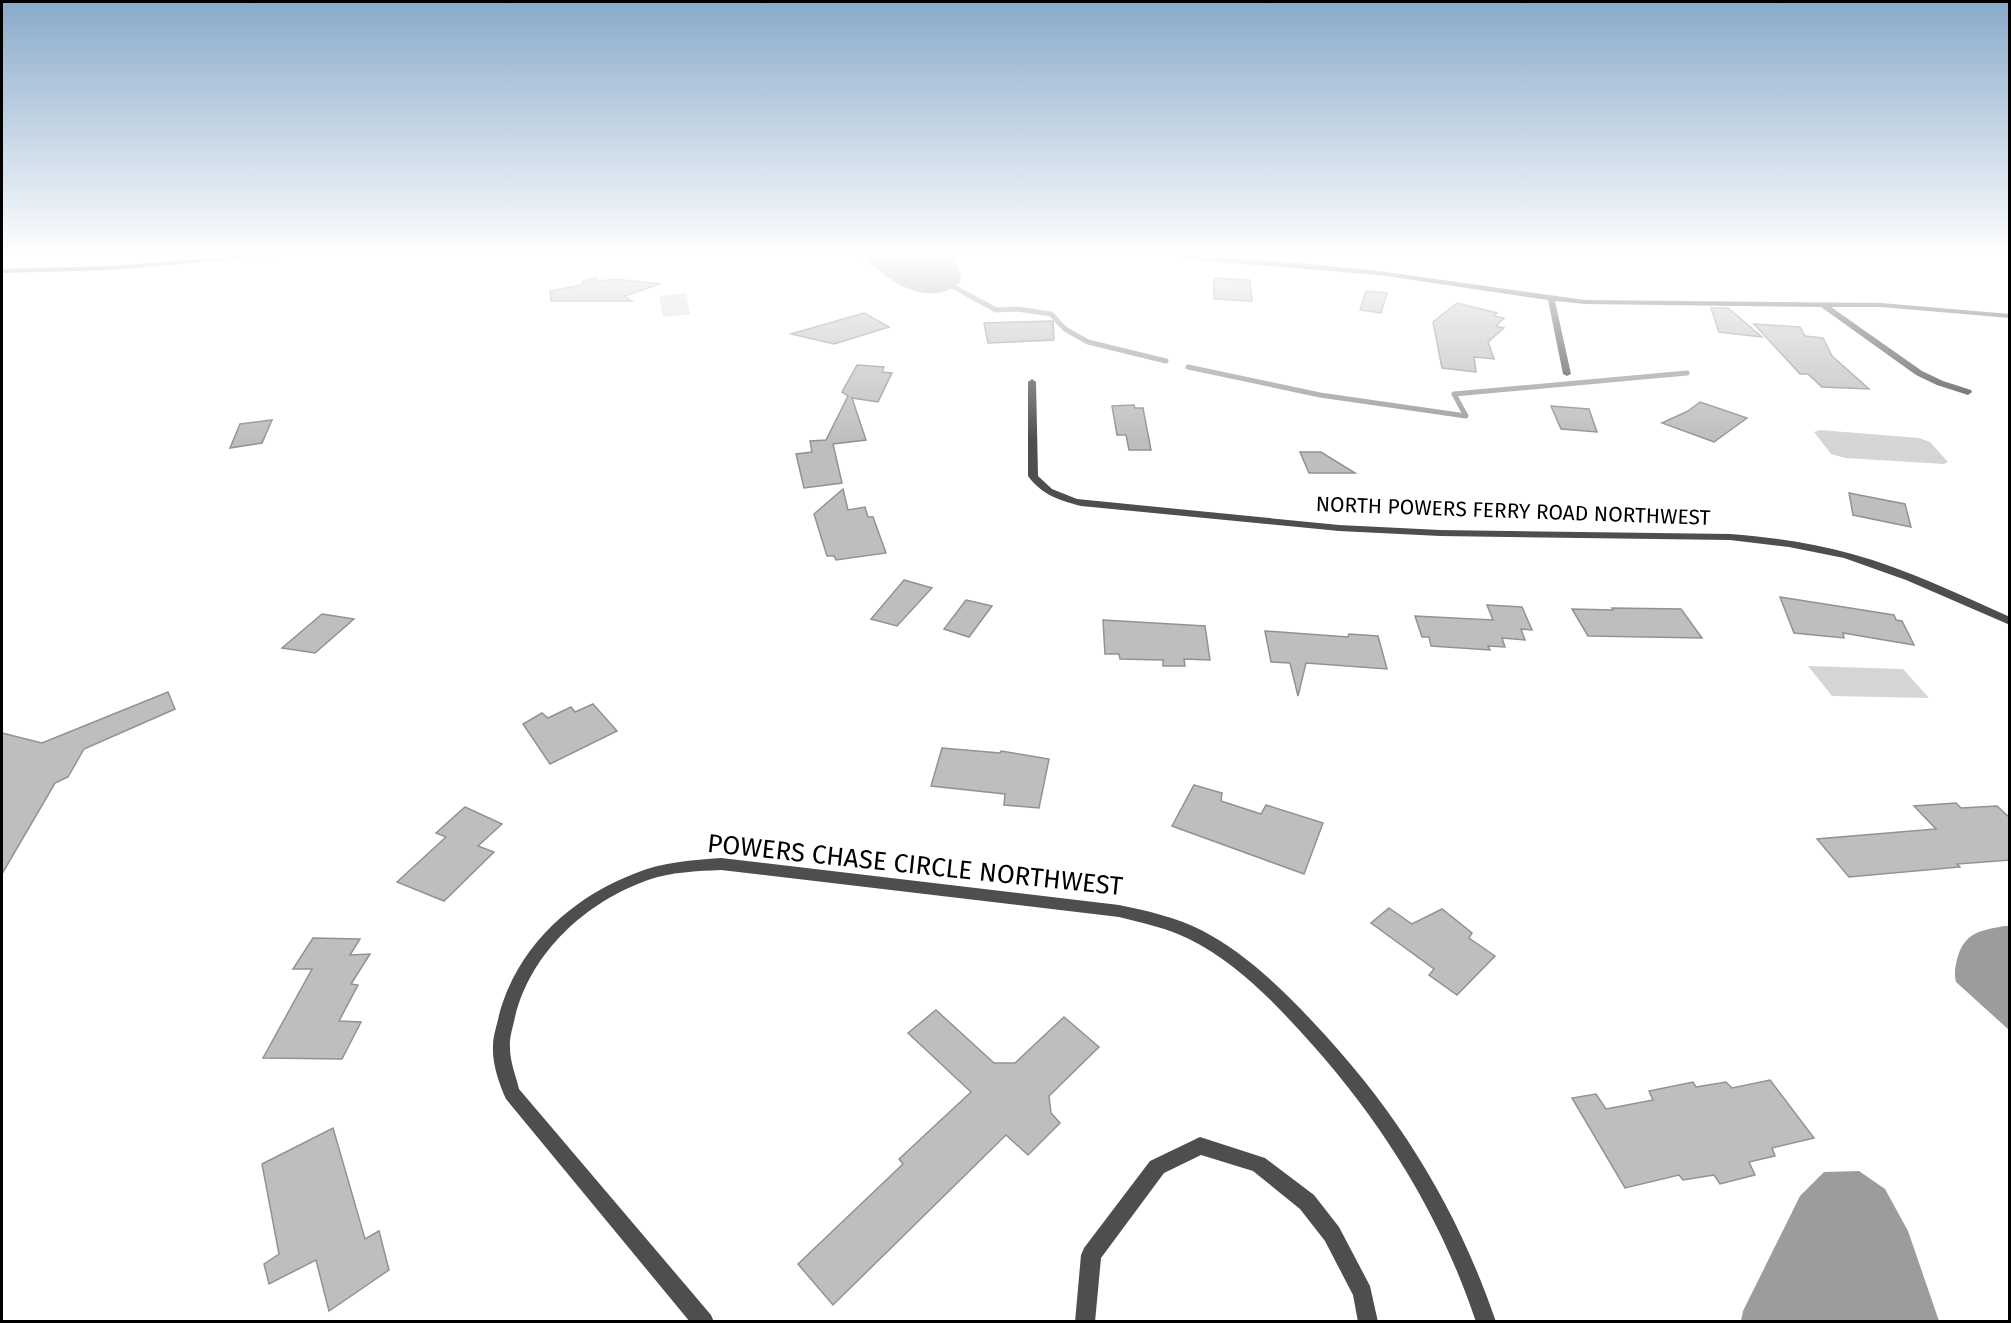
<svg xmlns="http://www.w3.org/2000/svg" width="2011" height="1323" font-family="'Fira Sans',sans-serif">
<rect width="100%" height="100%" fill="#fff"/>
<g fill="#d5d5d5">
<polygon points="686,293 690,314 663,317 659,296"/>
<polygon points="1820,430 1919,438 1930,442 1948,462 1944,464 1845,458 1831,454 1814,432"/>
<polygon points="1808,666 1903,669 1929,698 1832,696"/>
</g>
<g fill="#9c9c9c">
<path d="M860,255H953L961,275L959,284C923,309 888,279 860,255Z"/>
<path d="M2004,926H2009V1030L1956,982C1954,973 1955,968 1957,959C1965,932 1979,931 2004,926Z"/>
<polygon points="1859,1171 1885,1189 1908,1231 1939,1321 1741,1321 1743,1311 1800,1196 1824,1172"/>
</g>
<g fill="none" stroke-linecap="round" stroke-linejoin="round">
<g stroke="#9c9c9c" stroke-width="5">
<polyline points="954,287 996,310 1017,309 1051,314 1065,329 1088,342 1166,361"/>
<polyline points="1188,367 1320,395 1466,416 1454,394 1687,373"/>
</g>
</g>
<g fill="#bebebe" stroke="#929292" stroke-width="1.5">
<polygon points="596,278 600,281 615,279 660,284 625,296 632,301 551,301 550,291 581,285 583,281"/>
<polygon points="1214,278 1250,280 1252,301 1214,299"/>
<polygon points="1366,291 1387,293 1381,313 1360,310"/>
<polygon points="1457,303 1497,313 1494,316 1504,318 1496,326 1504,328 1488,342 1494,359 1474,357 1476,372 1442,368 1433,322"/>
<polygon points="1711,308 1728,308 1762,337 1719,332"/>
<polygon points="864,313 889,327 834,344 791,334"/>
<polygon points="1053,321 1054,340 988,343 984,323"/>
<polygon points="1754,324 1800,327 1805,336 1823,338 1832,356 1869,389 1822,387 1808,374 1800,374"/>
<polygon points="857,365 884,367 882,372 892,373 878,402 852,398 866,440 833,444 842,483 804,488 796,454 812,452 810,441 826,440 848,396 842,392"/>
<polygon points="1700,402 1747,418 1714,442 1662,423 1688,411"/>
<polygon points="1134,405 1135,408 1143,408 1151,450 1129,450 1126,435 1117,435 1112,406"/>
<polygon points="1551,406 1589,409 1597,432 1561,429"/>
<polygon points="272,420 262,443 230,448 240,424"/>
<polygon points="1300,452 1321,452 1355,473 1309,473"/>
<polygon points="843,489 848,510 865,507 868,517 873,517 886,553 836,560 834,556 827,556 814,514"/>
<polygon points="1849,493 1905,504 1911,527 1853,515"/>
<polygon points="904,580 932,588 897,626 871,619"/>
<polygon points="1780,597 1894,615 1896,620 1902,621 1914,645 1843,633 1844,638 1794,633"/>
<polygon points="966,600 992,606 969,637 944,629"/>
<polygon points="1487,605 1522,607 1532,630 1521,629 1525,640 1502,638 1505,647 1488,646 1490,650 1431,646 1429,637 1422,637 1415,616 1493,620"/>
<polygon points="1612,608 1681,609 1702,638 1588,636 1572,609 1613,610"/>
<polygon points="322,614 354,619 315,653 282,648"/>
<polygon points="1103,620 1205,626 1210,660 1184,659 1185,666 1163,666 1163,660 1120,659 1119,654 1105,654"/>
<polygon points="1265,631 1348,637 1349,634 1378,636 1387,669 1306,663 1298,696 1290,663 1271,662"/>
<polygon points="168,692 175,709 84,749 68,777 55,783 2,874 2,733 42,743"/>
<polygon points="593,704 617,731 550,764 523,724 542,713 548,718 571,707 575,712"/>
<polygon points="942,748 1000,753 1001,751 1049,759 1039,808 1004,805 1005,794 931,786"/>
<polygon points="1194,785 1222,793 1221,801 1261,814 1266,805 1323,823 1304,874 1172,826"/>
<polygon points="1956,803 1961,808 1997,806 2010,818 2010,860 1957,864 1960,867 1849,877 1817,839 1936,829 1914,806"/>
<polygon points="465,807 502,824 478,846 494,852 444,901 397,882 446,837 436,833"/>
<polygon points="1389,908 1412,924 1442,909 1472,933 1469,938 1495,956 1457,995 1429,975 1434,969 1371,923"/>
<polygon points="313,938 360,939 350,955 370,954 351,984 358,985 339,1021 361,1022 342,1059 263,1058 312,969 293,969"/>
<polygon points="936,1010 994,1063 1015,1063 1064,1017 1099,1047 1049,1096 1051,1113 1060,1123 1028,1155 1006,1135 833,1305 798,1264 903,1164 899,1159 971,1092 908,1033"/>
<polygon points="1770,1080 1814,1138 1772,1148 1775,1156 1749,1162 1755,1175 1720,1184 1714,1175 1683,1180 1679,1175 1625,1188 1572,1098 1596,1094 1606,1109 1653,1100 1649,1091 1693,1082 1696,1087 1726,1082 1732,1088"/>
<polygon points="333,1128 365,1239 379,1231 389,1270 329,1311 316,1260 269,1284 264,1264 279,1254 262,1164"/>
</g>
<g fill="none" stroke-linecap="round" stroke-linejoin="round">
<g fill="#4e4e4e" fill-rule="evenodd">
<polygon points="251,255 285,255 111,270 2,273 2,269 111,266"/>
<polygon points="1200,1137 1265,1158 1314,1195 1339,1227 1370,1286 1378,1322 1358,1322 1353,1295 1325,1241 1300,1209 1253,1171 1201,1155 1164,1173 1101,1258 1095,1322 1075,1322 1081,1255 1084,1248 1150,1161"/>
</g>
<g fill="#4e4e4e" fill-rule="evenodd">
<polygon points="1181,255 1298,263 1379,271 1585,300 1881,303 2010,314 2010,318 1881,307 1831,307 1922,371 1943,381 1971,390 1972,392 1968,395 1937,385 1916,375 1821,307 1585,304 1555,301 1571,374 1567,376 1563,374 1548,300 1379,275 1183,259 1180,257"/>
<path d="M1032,379L1036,382L1038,476L1052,489L1077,499L1339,525L1440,530L1730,534C1771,537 1812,543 1852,554C1907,569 1958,594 2010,617V625L1906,580L1844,558L1789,547L1730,540L1440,536L1339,531L1081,506C1059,500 1042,495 1028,476V382Z"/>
<path d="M721,858L1119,905C1147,911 1176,917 1201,930C1244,952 1280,987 1313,1022C1397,1111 1456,1205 1496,1322H1476C1439,1211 1379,1117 1300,1031C1268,996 1232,960 1189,939C1167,928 1143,923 1119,917L721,870C697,871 671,872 648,880C586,902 531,952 515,1017C513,1027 509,1038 510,1048C510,1062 516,1076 519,1089L711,1315L714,1322H690L506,1099C499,1084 492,1063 493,1046C493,1036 497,1025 499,1015C517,947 572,897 636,873C663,862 692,860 721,858Z"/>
</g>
</g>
<linearGradient id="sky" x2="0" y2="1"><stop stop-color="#89aaca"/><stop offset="0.58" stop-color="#fff"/><stop offset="1" stop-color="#fff" stop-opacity="0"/></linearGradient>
<rect width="2011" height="441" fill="url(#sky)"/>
<g text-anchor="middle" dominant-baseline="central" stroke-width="5" stroke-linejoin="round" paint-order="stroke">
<g font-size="21" fill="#000" stroke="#fff">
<text transform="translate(1513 511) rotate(2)">NORTH POWERS FERRY ROAD NORTHWEST</text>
</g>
<g font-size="26" fill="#000" stroke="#fff">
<text transform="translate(915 865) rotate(6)">POWERS CHASE CIRCLE NORTHWEST</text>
</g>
</g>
<rect width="2011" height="1323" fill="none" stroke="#000000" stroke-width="6"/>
</svg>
